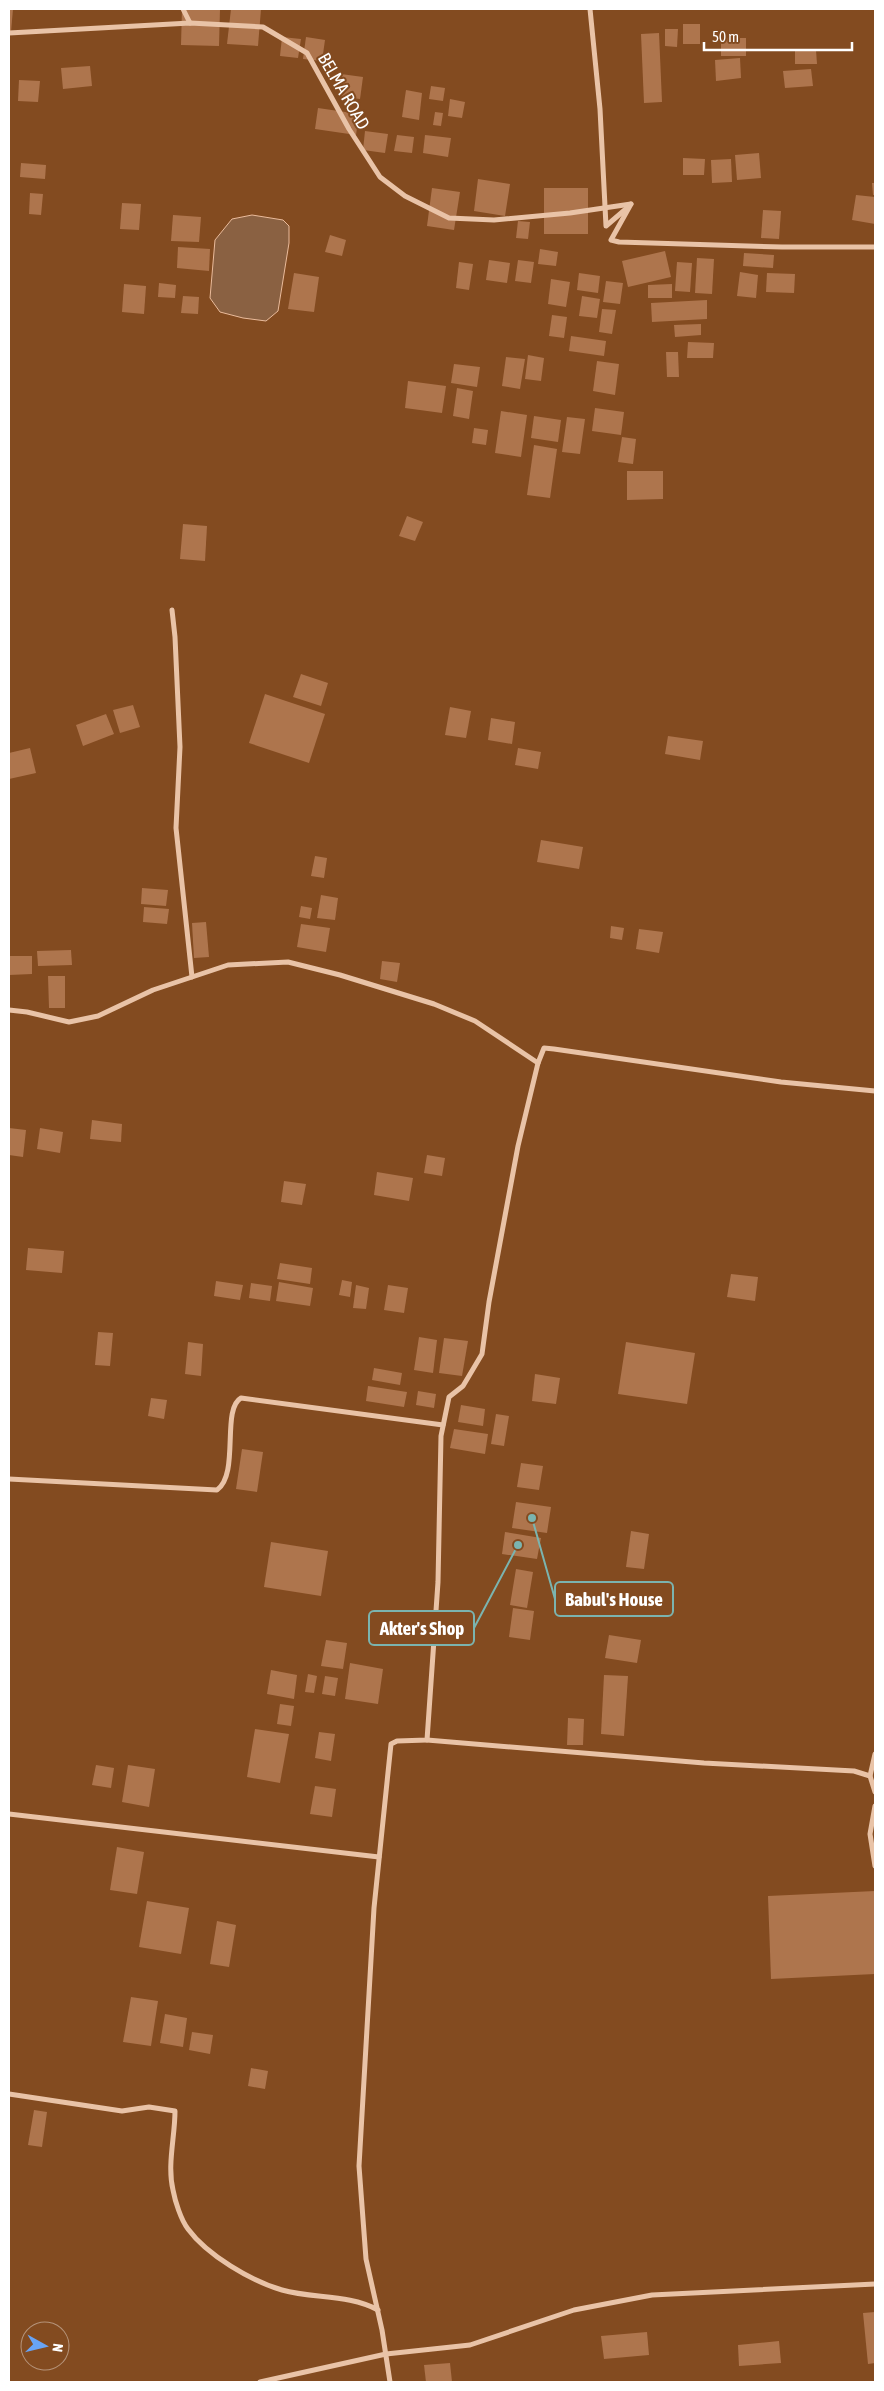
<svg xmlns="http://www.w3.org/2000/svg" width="884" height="2391" font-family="'Asap Condensed',sans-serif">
<rect width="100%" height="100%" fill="#834b20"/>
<polygon fill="#8a6142" stroke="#eabb9b" points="252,215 283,220 289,226 289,243 278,311 266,321 243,318 220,312 210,298 215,240 232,219"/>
<g fill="#ae754d">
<polygon points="9,9 13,9 11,32 9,32"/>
<polygon points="182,9 220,9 219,46 181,45"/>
<polygon points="231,9 261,9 258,46 227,44"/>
<rect x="683" y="24" width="17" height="20"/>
<polygon points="665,29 678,29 677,47 665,46"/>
<polygon points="659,33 662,102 644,103 641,34"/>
<polygon points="282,37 301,39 298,58 280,56"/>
<polygon points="306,37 325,40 322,61 303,59"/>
<rect x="721" y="38" width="25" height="18"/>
<polygon points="795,50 816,50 817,64 795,64"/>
<polygon points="740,58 741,78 716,81 715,60"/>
<polygon points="90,66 92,86 63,89 61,68"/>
<polygon points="811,69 813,86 785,88 783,71"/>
<polygon points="341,74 363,77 360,99 338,96"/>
<polygon points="19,80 40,81 38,102 18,101"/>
<polygon points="431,86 445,88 443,101 429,99"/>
<polygon points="406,90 422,93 419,120 402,117"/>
<polygon points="450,99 465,102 462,118 448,116"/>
<polygon points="318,108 359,114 356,135 315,129"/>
<polygon points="435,112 443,113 441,126 433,125"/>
<polygon points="365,131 388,134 385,153 363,150"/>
<polygon points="397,135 414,137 412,153 394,151"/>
<polygon points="425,135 451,138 448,157 423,153"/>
<polygon points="759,153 761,178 737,180 735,155"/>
<polygon points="683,158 705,159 704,175 683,175"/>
<polygon points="731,159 732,182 712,183 711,160"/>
<polygon points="21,163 46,165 45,179 20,177"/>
<polygon points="478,179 510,184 505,216 474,211"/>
<polygon points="872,183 875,183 875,195 873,195"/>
<polygon points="432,188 460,192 454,230 427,226"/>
<rect x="544" y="188" width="44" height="46"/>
<polygon points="30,193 43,194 41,215 29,214"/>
<polygon points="856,195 875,197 875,224 852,220"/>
<polygon points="122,203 141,204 139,230 120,229"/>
<polygon points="763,210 781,211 779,239 761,238"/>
<polygon points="173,215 201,217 199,242 171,241"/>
<polygon points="518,221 530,222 528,239 516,238"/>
<polygon points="330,235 346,240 342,256 325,252"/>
<polygon points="178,247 210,249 209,271 177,268"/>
<polygon points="540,249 558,252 556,266 538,264"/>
<polygon points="665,251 671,277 628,287 622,261"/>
<polygon points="744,253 774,255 773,268 743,266"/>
<polygon points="697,258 714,259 712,294 695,293"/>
<polygon points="489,260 510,263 507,283 486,280"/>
<polygon points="518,260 534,262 531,283 515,281"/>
<polygon points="459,262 473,264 469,290 456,288"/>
<polygon points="677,262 692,263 690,292 675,291"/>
<polygon points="740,272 758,275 756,298 737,296"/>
<polygon points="294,273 319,277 314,312 288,309"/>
<polygon points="579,273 600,276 598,293 577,290"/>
<polygon points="767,273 795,274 794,293 766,292"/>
<polygon points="551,279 570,282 566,307 548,304"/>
<polygon points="606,281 623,283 620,304 603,302"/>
<polygon points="159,283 176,285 175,298 158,297"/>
<polygon points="124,284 146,286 144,314 122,312"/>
<polygon points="672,284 672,298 648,298 648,285"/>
<polygon points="183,296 199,297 198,314 181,313"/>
<polygon points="582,296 600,299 597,318 579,316"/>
<polygon points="707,300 707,319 652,322 651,303"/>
<polygon points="602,309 616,310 612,334 599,332"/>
<polygon points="552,315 567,317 564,338 549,336"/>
<polygon points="701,324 701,335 675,337 674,325"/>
<polygon points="571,336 606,341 604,356 569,351"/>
<polygon points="688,342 714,343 713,358 687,358"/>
<polygon points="666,352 678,352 679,377 667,377"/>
<polygon points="528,355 544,358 541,381 525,379"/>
<polygon points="506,357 525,359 520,389 502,386"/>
<polygon points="597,361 619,364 615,395 593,391"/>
<polygon points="454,364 480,367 477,387 451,383"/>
<polygon points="408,381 446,386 442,413 405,408"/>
<polygon points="457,388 473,391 469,419 453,416"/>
<polygon points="595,408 624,412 621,435 592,431"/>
<polygon points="501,411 527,415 521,457 495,453"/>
<polygon points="534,416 561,420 558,442 531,438"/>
<polygon points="567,417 585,419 580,454 562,452"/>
<polygon points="474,428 488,430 486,445 472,443"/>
<polygon points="622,437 636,439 633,464 618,462"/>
<polygon points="534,445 557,449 550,498 527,495"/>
<polygon points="627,471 663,471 663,499 627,500"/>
<polygon points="407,516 423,522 415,541 399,536"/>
<polygon points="183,524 207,526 205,561 180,559"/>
<polygon points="301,674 328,683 321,706 293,697"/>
<polygon points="265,694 325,714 309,763 249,743"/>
<polygon points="133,705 140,727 120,733 113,710"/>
<polygon points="450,707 471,711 466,738 445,735"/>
<polygon points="106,714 114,734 83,746 76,725"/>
<polygon points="491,718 515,722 512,744 488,740"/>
<polygon points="668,736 703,741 700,760 665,754"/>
<polygon points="30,748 36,773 9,779 9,753"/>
<polygon points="518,748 541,752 538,769 515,765"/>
<polygon points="541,840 583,847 579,869 537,862"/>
<polygon points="315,856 327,858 324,878 311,876"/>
<polygon points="142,888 168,890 166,906 141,904"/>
<polygon points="321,895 338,898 335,920 317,918"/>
<polygon points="301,906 312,908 310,919 299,917"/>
<polygon points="144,907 169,909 167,924 143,922"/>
<polygon points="206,922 209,957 194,958 192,923"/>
<polygon points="301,924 330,928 326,952 297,947"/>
<polygon points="611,926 624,928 622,940 610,938"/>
<polygon points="639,929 663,932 659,953 636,949"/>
<polygon points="71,950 72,965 38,966 37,951"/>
<polygon points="9,956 32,956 32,974 9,975"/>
<polygon points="382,961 400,963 397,982 380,979"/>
<polygon points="48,976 65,976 65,1008 49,1008"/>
<polygon points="92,1120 122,1124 121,1142 90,1139"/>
<polygon points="9,1128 26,1130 23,1157 9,1155"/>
<polygon points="40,1128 63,1132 60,1153 37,1149"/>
<polygon points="427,1155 445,1158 442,1176 424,1173"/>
<polygon points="377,1172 413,1178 409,1201 374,1195"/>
<polygon points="284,1181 306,1184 302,1205 281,1202"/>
<polygon points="28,1248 64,1251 62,1273 26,1270"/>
<polygon points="280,1263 312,1268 310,1284 277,1279"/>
<polygon points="731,1274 758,1277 755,1301 727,1297"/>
<polygon points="342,1280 352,1282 350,1297 339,1295"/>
<polygon points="216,1281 243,1285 240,1300 214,1296"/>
<polygon points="279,1282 313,1288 310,1306 276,1301"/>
<polygon points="251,1283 272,1286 270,1301 249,1298"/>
<polygon points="356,1285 369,1288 366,1309 353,1308"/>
<polygon points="388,1285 408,1288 404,1313 384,1310"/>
<polygon points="98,1332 113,1333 110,1366 95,1365"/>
<polygon points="419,1337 437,1340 433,1373 414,1370"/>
<polygon points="444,1338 468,1341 462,1376 439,1373"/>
<polygon points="188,1342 203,1344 201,1376 185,1374"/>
<polygon points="626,1342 695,1353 687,1404 618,1394"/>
<polygon points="374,1368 402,1373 400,1385 372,1380"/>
<polygon points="535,1374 560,1378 556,1404 532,1401"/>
<polygon points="368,1386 407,1392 404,1407 366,1401"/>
<polygon points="418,1391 436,1394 434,1408 416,1405"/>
<polygon points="151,1398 167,1400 164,1419 148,1416"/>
<polygon points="461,1405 485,1409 483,1426 458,1422"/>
<polygon points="496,1414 509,1416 504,1446 491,1444"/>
<polygon points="454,1429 488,1434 485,1454 450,1448"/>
<polygon points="242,1449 263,1452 257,1492 236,1489"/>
<polygon points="521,1463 543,1466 539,1490 517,1487"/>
<polygon points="516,1502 551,1507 547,1533 512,1528"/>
<polygon points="631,1531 649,1534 644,1569 626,1567"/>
<polygon points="505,1532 541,1538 537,1559 502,1554"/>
<polygon points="271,1542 328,1551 321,1596 264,1587"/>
<polygon points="516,1569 533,1572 527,1608 510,1605"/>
<polygon points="513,1608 534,1611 530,1640 509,1637"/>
<polygon points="609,1635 641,1640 637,1663 605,1658"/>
<polygon points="326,1640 347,1643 343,1669 321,1666"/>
<polygon points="350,1663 383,1669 378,1704 345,1699"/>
<polygon points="271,1670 297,1675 294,1699 267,1694"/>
<polygon points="308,1674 317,1676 314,1693 305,1692"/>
<polygon points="604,1675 628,1676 624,1736 601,1734"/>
<polygon points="325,1676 338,1678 335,1696 322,1694"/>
<polygon points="280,1704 294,1706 291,1726 277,1724"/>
<polygon points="568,1718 584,1719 583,1745 567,1745"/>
<polygon points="255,1729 289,1734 280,1783 247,1777"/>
<polygon points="319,1732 335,1734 331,1761 315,1758"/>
<polygon points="96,1765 114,1768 111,1788 92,1785"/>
<polygon points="128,1765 155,1769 149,1807 122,1802"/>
<polygon points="315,1786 336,1789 332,1817 310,1814"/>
<polygon points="117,1847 144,1852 137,1894 110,1890"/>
<polygon points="875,1891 875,1974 771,1979 768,1896"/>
<polygon points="147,1901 189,1908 181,1954 139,1947"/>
<polygon points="217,1921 236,1925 229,1967 210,1964"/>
<polygon points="131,1997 158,2001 151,2046 123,2042"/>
<polygon points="165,2014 187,2018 183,2047 160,2043"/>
<polygon points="192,2032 213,2035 210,2054 189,2050"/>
<polygon points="251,2068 268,2071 265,2089 248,2086"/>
<polygon points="34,2110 47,2112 42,2147 28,2145"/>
<polygon points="875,2312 875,2363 868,2364 863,2313"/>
<polygon points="647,2332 649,2355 604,2359 601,2336"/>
<polygon points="779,2341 781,2363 739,2366 738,2345"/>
<polygon points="450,2363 452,2382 426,2382 424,2365"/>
</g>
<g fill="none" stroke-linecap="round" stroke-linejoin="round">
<g stroke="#e9c3a7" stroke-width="5">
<polyline points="183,9 190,23"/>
<polyline points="590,9 600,109 606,226 627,208"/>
<polyline points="9,33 190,23 263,27 307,53 349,129 380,177 405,196 449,218 494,220 570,213 631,204"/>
<polyline points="631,204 611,240 619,242 782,247 875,247"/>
<polyline points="172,610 175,637 180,747 176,828 192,977"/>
<polyline points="9,1010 27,1012 69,1022 98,1016 153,990 228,965 288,962 340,975 434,1004 475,1021 538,1063"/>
<path d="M9,1479L217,1490C240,1474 221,1409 241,1398L443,1425"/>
<polyline points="427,1740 704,1763 854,1771 870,1776 875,1792"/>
<polyline points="870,1776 875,1754"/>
<polyline points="875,1806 870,1834 875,1866"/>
<polyline points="9,1814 379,1857"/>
<path d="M9,2094L122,2111L149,2107L175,2111C175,2137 167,2165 173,2190C175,2201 181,2220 188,2229C207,2255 251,2281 282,2290C314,2299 348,2294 378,2310"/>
<polyline points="260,2382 386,2354 470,2345 574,2310 652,2295 875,2284"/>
<polyline points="390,2382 382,2330 366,2259 359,2166 374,1908 389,1763 391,1744 397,1741 427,1740 438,1582 441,1436 449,1397 463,1386 482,1354 489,1302 518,1146 538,1063 544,1048 554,1049 781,1082 875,1091"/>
</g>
</g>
<g text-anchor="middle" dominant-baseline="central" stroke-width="4" stroke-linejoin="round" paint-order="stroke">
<g font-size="18" fill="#fff" stroke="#834b20">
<text transform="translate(344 91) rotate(60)">BELMA ROAD</text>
</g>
</g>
<path fill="none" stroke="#7bb4af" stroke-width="2" d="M532 1518L555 1599M518 1545L474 1628"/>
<g fill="#7bb4af" stroke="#834b20" stroke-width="2">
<circle cx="532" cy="1518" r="5"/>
<circle cx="518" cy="1545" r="5"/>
</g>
<g fill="#834b20" stroke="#7bb4af" stroke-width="2">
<rect x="555" y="1582" width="118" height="34" rx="5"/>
<rect x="369" y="1611" width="105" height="34" rx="5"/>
</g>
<g font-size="19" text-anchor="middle" font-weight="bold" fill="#fff">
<text x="614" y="1606">Babul's House</text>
<text x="422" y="1635">Akter's Shop</text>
</g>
<rect width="884" height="2391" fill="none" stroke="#ffffff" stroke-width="20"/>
<g transform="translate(45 2346) rotate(98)"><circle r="24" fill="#834b20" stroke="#b59379"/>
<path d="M0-4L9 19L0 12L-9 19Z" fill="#68a4f6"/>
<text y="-8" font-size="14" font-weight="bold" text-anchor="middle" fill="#ffffff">N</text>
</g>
<path d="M704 42v8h148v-8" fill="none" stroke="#ffffff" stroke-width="2.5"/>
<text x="712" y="42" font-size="15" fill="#ffffff" stroke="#834b20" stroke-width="4" paint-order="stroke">50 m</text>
</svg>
